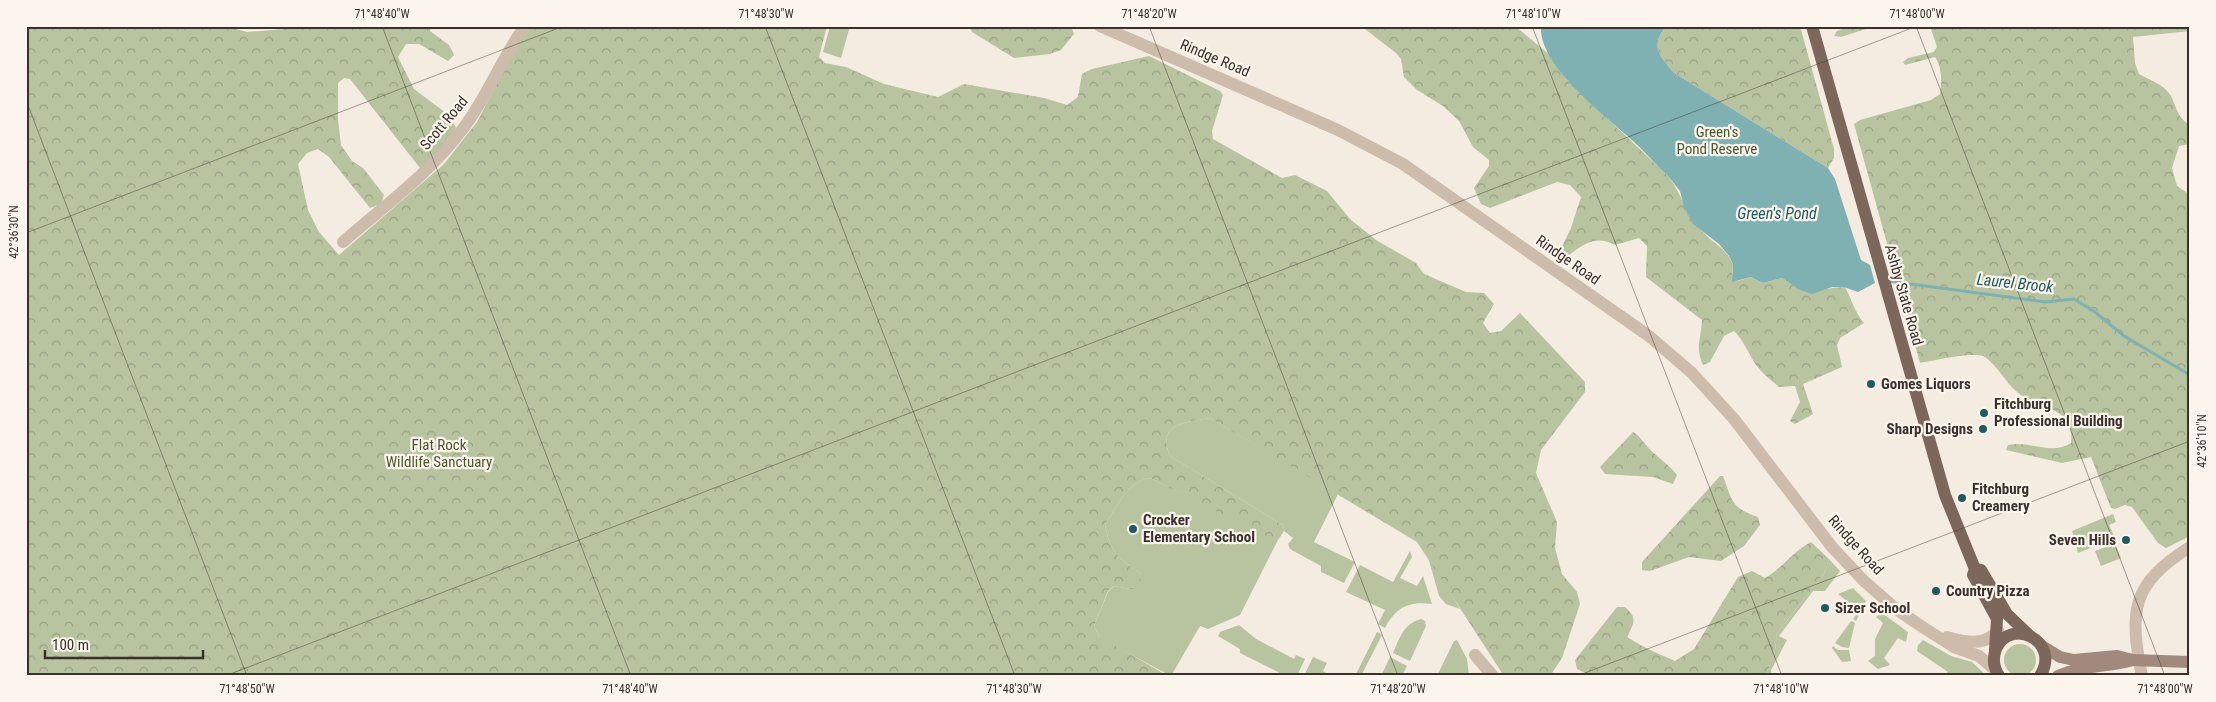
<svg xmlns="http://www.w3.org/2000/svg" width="2216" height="702" font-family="'Roboto Condensed',sans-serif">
<defs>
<pattern id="forest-crowns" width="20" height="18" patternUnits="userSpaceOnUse" patternTransform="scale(1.25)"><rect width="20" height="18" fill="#b8c4a0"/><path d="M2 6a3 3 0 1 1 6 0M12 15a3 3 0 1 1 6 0" fill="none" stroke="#97a083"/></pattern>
</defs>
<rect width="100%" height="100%" fill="#f4ebe1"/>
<g fill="#b8c4a0">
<polygon points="830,26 850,26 841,58 823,52"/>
<path d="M1210,418L1338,494L1314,542L1355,562L1344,583L1321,572V566L1290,549L1288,544L1293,538L1284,531L1283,525L1170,456C1156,423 1187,422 1210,418Z"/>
<path d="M1150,478L1278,540L1240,615L1208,629L1200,626L1171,676L1111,644L1099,636L1094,626L1108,592L1114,586L1136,590L1141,574C1118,557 1110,553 1105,524C1117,507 1128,481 1150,478Z"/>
<polygon points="2113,514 2116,522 2109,525 2115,538 2078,553 2072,531"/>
<polygon points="2115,543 2121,558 2101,566 2095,551"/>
<path d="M1410,551L1412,557L1400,578L1417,586L1423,576L1432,604C1409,601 1396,607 1385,628L1378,624L1385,610L1346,592L1360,565L1393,582Z"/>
<polygon points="1428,557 1432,562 1460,609 1446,604 1439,596"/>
<polygon points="1829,559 1840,571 1825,591 1813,591 1779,636 1787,640 1771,670 1771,676 1766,676 1775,651 1777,633 1824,574"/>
<polygon points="1853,588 1866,601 1856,621 1853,619 1859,611 1838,594"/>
<polygon points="1882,613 1908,632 1906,642 1898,638 1884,658 1890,665 1878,669 1868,661 1875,656 1875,639 1883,623 1876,617"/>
<path d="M1421,619L1425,621L1426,626L1410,661L1393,653C1400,638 1403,624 1421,619Z"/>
<polygon points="1851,621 1855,623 1849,648 1842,647 1835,643"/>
<polygon points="1239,625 1256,639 1294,659 1296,655 1305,659 1297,676 1286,676 1240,653 1240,649 1218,636 1220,632"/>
<polygon points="1377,632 1382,635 1361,676 1355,676"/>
<polygon points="1457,640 1467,659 1469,676 1437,676 1454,641"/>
<polygon points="1923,640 1951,656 1972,662 1987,676 1942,676 1948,672 1917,651 1918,645"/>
<circle cx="2020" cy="660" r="16"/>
<polygon points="1833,646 1838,650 1849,650 1851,661 1842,662 1832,648"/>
<polygon points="1313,657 1327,663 1323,671 1331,676 1304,676"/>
<polygon points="1390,657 1407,666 1402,676 1381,676"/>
</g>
<g fill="url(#forest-crowns)">
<path d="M26,26H226L247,32L322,26H431L430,31L449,45L454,55L448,61L419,44H406L398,57L414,89L450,116L456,128L443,147L420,168L350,79L344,78L338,83V120L341,145L352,161L363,168L384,195L381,204L370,208L329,157L318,149L307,153L298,164L308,210L319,232L339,255L444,164L477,122L513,53L532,26H827L819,57L825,63L846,67L884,84L938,97L964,84L1044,98L1067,105L1078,97L1082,74L1092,69L1149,56L1220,91L1223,95L1212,131L1213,139L1282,178L1295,175L1327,191L1350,219L1376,240L1416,263L1424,274L1466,292L1484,293L1494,304L1483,323L1490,333L1501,331L1520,313L1585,382V392L1541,450L1536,473L1557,522L1555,548L1562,574L1577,592L1580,604L1562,658L1550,676H1504L1417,542L1210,418C1187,422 1156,423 1170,456L1283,525L1284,531L1278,540L1273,539L1150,478C1128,481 1117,507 1105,524C1110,553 1118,557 1141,574L1140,585L1136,590L1114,586L1108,591L1094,626L1099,636L1168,676H26Z"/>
<polygon points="969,26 1071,26 1074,34 1061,50 1050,54 1014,58 972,32"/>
<path d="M1361,26H1515L1550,55L1566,79L1668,176C1682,194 1687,217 1704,233C1717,247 1723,245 1733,264L1732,274L1738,281L1751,277L1763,283L1782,278C1813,299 1813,288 1845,287C1851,298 1855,313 1864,323L1840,338L1837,345L1842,367L1803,384L1813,414L1795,424L1790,421L1800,402L1795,386L1779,387C1771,380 1762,373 1756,365C1748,353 1744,341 1734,331L1724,336L1710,362L1703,365C1695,346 1701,340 1702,320L1646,277L1647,246L1639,238L1615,245C1592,233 1580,248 1561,261L1557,257L1571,228L1581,197L1570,185L1557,182L1490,208L1481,204L1474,188L1489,166V160L1473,147L1459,121L1443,106L1417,90L1404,77L1401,59L1396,53Z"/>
<path d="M1666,26H1800L1834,149V158L1828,168L1674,73C1659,55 1650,47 1666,26Z"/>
<polygon points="1849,26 1875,26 1841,37 1834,36 1837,31"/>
<path d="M1930,26H2190V31L2133,37L2135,63L2139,74C2150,80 2165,85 2171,96C2177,108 2177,117 2190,125V144L2179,146L2172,168L2177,186L2190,195V536L2166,548L2158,543L2132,507L2125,505L2115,509L2111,508L2091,457L2062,463L2006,450L2008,445C2030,440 2051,456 2071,443C2075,405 2036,409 2017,392C2006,383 1996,364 1985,357C1974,351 1934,361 1920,363L1854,124L1860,120L1931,100L1940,94C1942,82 1942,67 1935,57L1905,65L1903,62L1908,58L1934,52L1937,47Z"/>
<path d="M1633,432C1640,436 1641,440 1647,446C1656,457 1668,463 1677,475L1673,484L1653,477L1605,474L1600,467Z"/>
<path d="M1720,476H1723C1732,500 1731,508 1758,517L1760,525L1744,546L1721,561L1689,557L1650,571L1642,570V562Z"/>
<path d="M1811,542L1829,559L1824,574L1777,633L1775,651L1766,676H1591L1577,669L1575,660L1617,607H1625C1638,618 1634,623 1627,637C1644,648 1657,653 1675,661L1694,649L1738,577L1752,571L1765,578C1783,568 1793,551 1811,542Z"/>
</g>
<path fill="#7fb0b2" d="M1541,26H1666C1650,47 1659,55 1674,73L1828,168L1835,179L1861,260L1870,265L1875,283L1858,292L1844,287H1832L1812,294L1800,290L1782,278L1763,283L1751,277L1732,282L1733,264L1729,256L1719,244L1693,224L1684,207L1680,191L1668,176C1656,165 1645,152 1633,141C1606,116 1538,66 1541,26Z"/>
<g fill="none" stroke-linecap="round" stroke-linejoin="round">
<polyline stroke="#7fb0b2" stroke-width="3" points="1888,281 2046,302 2074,299 2095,312 2124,336 2190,375"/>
<g stroke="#cdbbac" stroke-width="12">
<path d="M343,242C383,207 430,173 462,130C487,98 501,59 525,26"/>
<polyline points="1475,655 1493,676"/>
<path d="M2142,676C2129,611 2131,584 2190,547"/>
</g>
<g stroke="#cdbbac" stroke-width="12">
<polyline points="1100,26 1338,130 1403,164 1649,336 1692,373 1734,419 1832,547 1864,581 1896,609 1924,628 1954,647 1979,656 1995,670"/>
<path d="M1947,637C1964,642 1986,647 1998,630"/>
</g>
<g stroke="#a18a7d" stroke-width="12">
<polyline points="2042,646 2060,657 2074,660 2117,656 2133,660 2190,662"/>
<path d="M2058,676C2082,665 2109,667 2133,660"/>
</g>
<g stroke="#7d675c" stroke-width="12">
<polyline points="1812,26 1945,495 1975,569 1973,575 1997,619 1995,650"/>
<polyline points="1975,569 1981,570 2007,614 2029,635"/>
<path d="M1999,676C1994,668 1992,659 1996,649C2010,616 2062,641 2040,676"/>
</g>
</g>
<path fill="none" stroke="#3b302b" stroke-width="1" stroke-opacity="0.45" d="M382,26L631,676M765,26L1015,676M1149,26L1398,676M1532,26L1782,676M1916,26L2165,676M26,100L247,676M26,233L564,26M225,676L1917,26M1577,676L2190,441"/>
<g fill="#1f5a5e" stroke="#fbf5ee" stroke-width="2">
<circle cx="1871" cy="384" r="5"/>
<circle cx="1984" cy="413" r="5"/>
<circle cx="1983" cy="429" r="5"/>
<circle cx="1962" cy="498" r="5"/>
<circle cx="1133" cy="529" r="5"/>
<circle cx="2126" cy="540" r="5"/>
<circle cx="1936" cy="591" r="5"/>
<circle cx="1825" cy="608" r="5"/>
</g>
<g text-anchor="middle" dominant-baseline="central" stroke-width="4.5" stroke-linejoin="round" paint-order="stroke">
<g font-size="15" fill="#3b302b" stroke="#fbf5ee">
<text transform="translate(1215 58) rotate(23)">Rindge Road</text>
<text transform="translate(444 123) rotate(-50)">Scott Road</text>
<text transform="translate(1568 260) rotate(35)">Rindge Road</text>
<text transform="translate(1904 295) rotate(74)">Ashby State Road</text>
<text transform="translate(1856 545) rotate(48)">Rindge Road</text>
</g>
<g font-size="15" fill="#4a5a2e" stroke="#fbf5ee">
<text x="1717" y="132">Green's<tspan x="1717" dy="17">Pond Reserve</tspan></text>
<text x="439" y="445">Flat Rock<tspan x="439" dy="17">Wildlife Sanctuary</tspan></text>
</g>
<g font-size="15" font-weight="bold" fill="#3b302b" stroke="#fbf5ee" text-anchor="start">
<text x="1881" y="384">Gomes Liquors</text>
<text x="1994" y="404">Fitchburg<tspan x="1994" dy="17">Professional Building</tspan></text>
<text x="1973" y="429" text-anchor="end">Sharp Designs</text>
<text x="1972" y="489">Fitchburg<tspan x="1972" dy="17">Creamery</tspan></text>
<text x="1143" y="520">Crocker<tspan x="1143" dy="17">Elementary School</tspan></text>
<text x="2116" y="540" text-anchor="end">Seven Hills</text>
<text x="1946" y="591">Country Pizza</text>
<text x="1835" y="608">Sizer School</text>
</g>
<g font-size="16" font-style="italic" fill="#1f5a5e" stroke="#fbf5ee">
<text x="1777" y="213">Green's Pond</text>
<text transform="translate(2015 283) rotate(6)">Laurel Brook</text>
</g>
</g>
<rect width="2216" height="702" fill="none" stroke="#fbf5ee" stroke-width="55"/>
<path d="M45 650v8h158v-8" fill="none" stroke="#3b302b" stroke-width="2.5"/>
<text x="52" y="650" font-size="15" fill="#3b302b" stroke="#fbf5ee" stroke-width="4" paint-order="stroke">100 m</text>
<rect x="28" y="28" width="2160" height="646" fill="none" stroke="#3b302b" stroke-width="2"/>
<g font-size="12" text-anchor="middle" fill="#3b302b">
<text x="382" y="18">71°48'40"W</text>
<text x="766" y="18">71°48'30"W</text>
<text x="1149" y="18">71°48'20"W</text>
<text x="1533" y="18">71°48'10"W</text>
<text x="1917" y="18">71°48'00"W</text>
<text transform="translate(14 232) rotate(-90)" y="4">42°36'30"N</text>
<text transform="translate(2202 441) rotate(-90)" y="4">42°36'10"N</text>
<text x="247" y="693">71°48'50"W</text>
<text x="630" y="693">71°48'40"W</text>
<text x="1014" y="693">71°48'30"W</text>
<text x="1398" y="693">71°48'20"W</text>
<text x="1781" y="693">71°48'10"W</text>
<text x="2165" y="693">71°48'00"W</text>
</g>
</svg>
